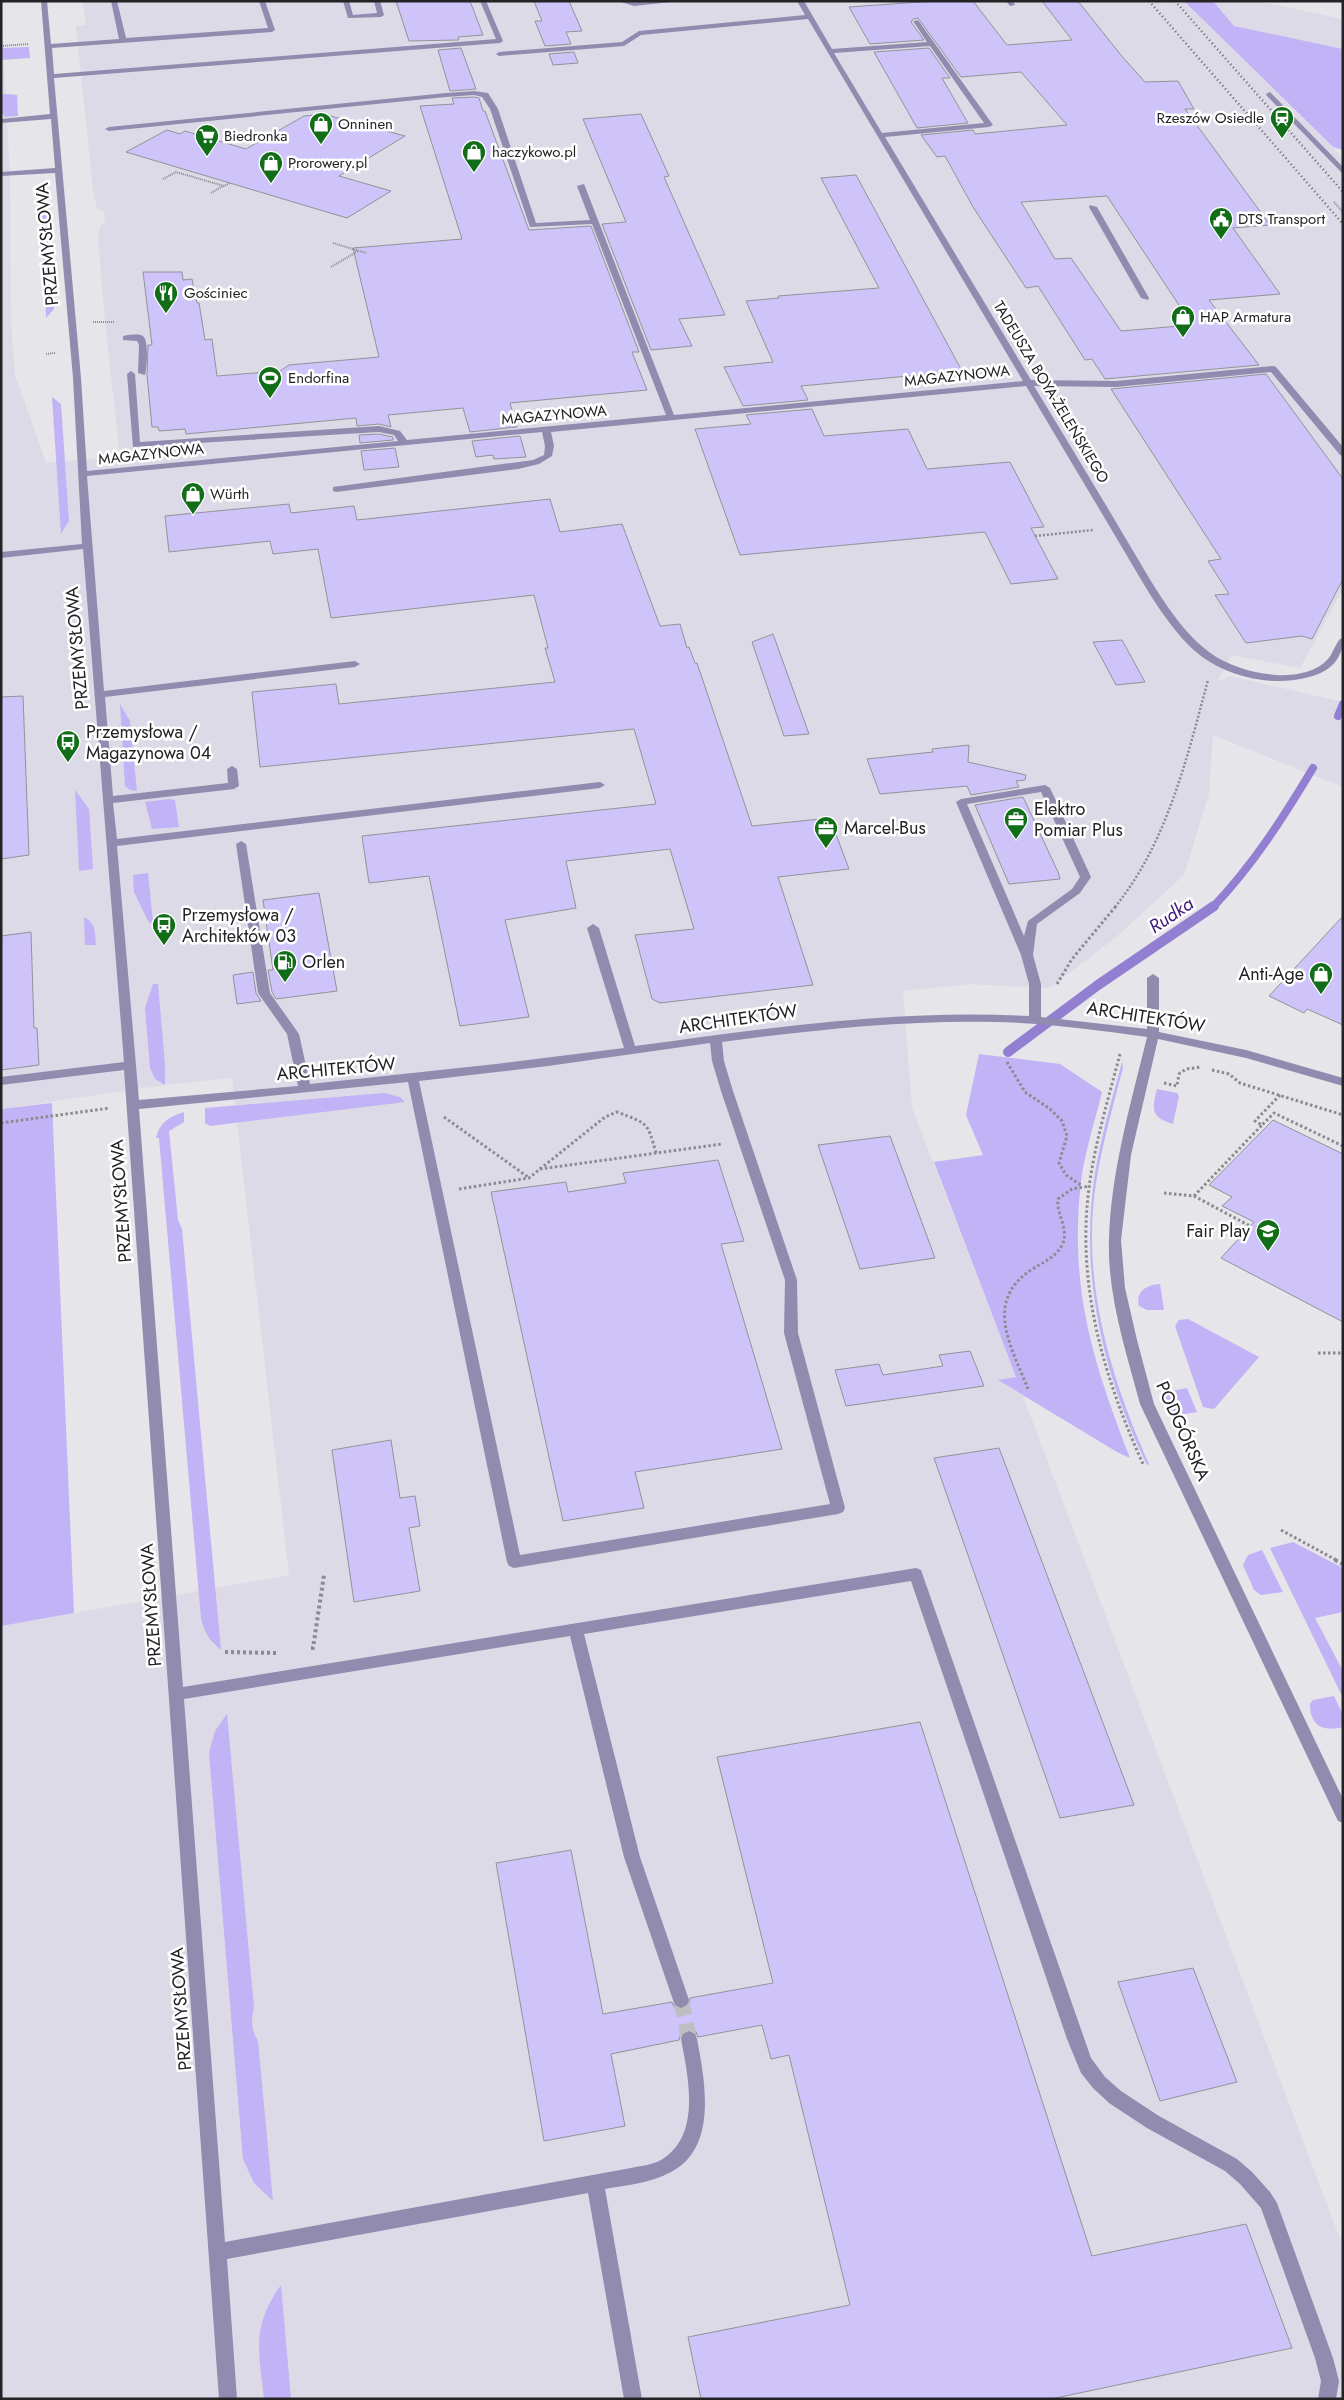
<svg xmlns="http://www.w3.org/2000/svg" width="1344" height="2400" font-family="Jost,sans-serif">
<rect width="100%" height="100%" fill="#e5e5ea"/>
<g fill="#dcdae6">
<polygon points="83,1 1184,1 1343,158 1343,589 1300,668 1232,655 1217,682 1230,676 1343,702 1343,787 1213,735 1209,793 1184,875 1115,938 1049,988 971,984 903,991 912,1108 1016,1377 999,1380 1023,1396 1343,2247 1343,2399 1,2399 1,1626 289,1575 232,1078 165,1085 1,1109 1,7 10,180 11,323 15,375 46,463 120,456 105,322 98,240 100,226 105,222 103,211 97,209 93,191 76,26 86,25"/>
<polygon points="1213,1 1257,1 1343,19 1343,49 1234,26"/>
</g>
<g fill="#c1b3f6">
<polygon points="1184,1 1213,1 1234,26 1343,49 1343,150 1333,147"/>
<polygon points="29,47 30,58 1,60 1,48"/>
<polygon points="5,94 17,95 18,116 5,117 1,111 1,95"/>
<polygon points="38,185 46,194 51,265 44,267"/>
<polygon points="44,277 52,279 54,309 46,318"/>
<polygon points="52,397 61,404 69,521 61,534"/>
<polygon points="120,704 130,721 137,791 130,790 125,786"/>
<polygon points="75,790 89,809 93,869 79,871"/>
<polygon points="169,799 175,800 179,827 152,829 145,802"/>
<polygon points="148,873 153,922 149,923 134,892 133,875"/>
<path d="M84,917C96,924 95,932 96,945H85Z"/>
<polygon points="153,984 158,984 165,1065 165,1085 155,1079 150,1068 145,1008"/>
<path d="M979,1054L1060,1064L1102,1092C1095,1121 1085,1151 1081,1181C1069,1287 1092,1360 1130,1458L1117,1452L998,1380L1016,1377L934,1162L983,1155L966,1115Z"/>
<path d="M1122,1062L1123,1068C1113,1106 1102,1145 1096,1183C1081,1281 1110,1376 1149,1464L1147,1465C1103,1374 1079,1275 1095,1173C1101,1136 1112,1099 1122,1062Z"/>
<path d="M1157,1089L1177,1093L1179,1096L1173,1124C1150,1117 1152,1109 1157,1089Z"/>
<polygon points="384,1093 400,1097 405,1102 210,1126 205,1123 205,1108"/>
<polygon points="52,1103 74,1613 1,1626 1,1109"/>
<path d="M184,1112V1122L169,1131L178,1220L182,1229L221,1650C210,1641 204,1633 201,1618L159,1138H156C159,1123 170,1116 184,1112Z"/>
<path d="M1160,1284L1164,1310H1147L1139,1306C1135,1291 1147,1285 1160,1284Z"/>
<polygon points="1188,1319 1259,1357 1214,1409 1203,1407 1175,1326 1179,1320"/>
<polygon points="1187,1388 1197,1412 1178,1415 1173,1413 1164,1396 1166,1392"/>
<polygon points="1293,1542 1343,1568 1343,1612 1315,1618 1343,1671 1343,1698 1270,1548"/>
<polygon points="1262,1550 1283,1592 1261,1595 1254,1590 1243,1565 1248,1555"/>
<path d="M1334,1696L1343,1715V1727C1323,1732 1310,1726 1310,1704L1313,1700Z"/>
<path d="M227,1714L254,2007C251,2020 251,2029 258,2041L273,2201L254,2183L243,2159L209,1753L215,1731Z"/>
<path d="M281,2285L291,2399H264C259,2351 251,2327 281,2285Z"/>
</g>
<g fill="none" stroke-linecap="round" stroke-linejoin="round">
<g stroke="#937fd2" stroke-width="8">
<polyline points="1338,716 1343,704"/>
<path d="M1213,907C1253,865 1283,818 1313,768"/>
</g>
<polyline stroke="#937fd2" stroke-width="10" points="1008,1052 1098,985 1214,906"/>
</g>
<g fill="#cec4f9" stroke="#939297" fill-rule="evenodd">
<polygon points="396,1 470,1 483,35 458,37 459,40 409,41"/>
<polygon points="534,1 569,1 582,31 566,32 571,44 545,46 535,21 542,21"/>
<path d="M935,1H973L1007,45L1072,40L1042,1H1078L1120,54L1145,82L1178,81L1194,109H1185L1270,225L1233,228L1280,294L1209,300L1259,365L1105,379L1092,359L1085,360L1038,286L1026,288L973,207L945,156L937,157L921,135L973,130L975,134L1067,125L1021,72L961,77L918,18L913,19L911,22L924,40L870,44L849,7ZM1107,196L1192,325L1121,331L1071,258L1055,259L1021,202Z"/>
<polygon points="461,48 476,89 450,91 438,50"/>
<polygon points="929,48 950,78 942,78 968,123 917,128 874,52"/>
<polygon points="574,52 578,63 553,65 549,54"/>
<polygon points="474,97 479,98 483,111 485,111 529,230 591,226 639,352 632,352 647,390 510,403 517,427 470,432 463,408 388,415 391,427 379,424 357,426 356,418 186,434 185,429 159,431 158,427 152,427 147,375 148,345 152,345 143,272 182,272 183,280 192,279 197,303 199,303 205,340 212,339 217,376 280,371 289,365 379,357 353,248 462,239 420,106 454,104 452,98"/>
<polygon points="323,114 405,136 339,176 391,191 347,218 126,152 167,130 180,134 185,131 246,149 304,116"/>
<polygon points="641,114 669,176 664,177 725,315 679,319 692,346 651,350 602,224 626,222 583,119"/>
<polygon points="856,175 962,371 801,386 808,400 743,406 724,367 773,362 746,301 779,298 778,296 879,288 821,178"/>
<polygon points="1266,374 1343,479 1343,579 1312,639 1302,636 1246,643 1215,595 1229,594 1208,561 1221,559 1111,389"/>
<polygon points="812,409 824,436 908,429 927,469 1010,462 1044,527 1031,528 1058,579 1011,584 985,532 740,555 695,429 751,424 746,415"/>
<polygon points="379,434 393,437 393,440 360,443 359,435"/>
<polygon points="520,436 526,457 494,459 493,455 476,457 472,441"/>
<polygon points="395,448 399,467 364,470 361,451"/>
<polygon points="550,499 560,532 622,524 660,626 680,624 687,648 689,647 695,663 697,663 752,826 830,818 849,869 778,877 813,985 660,1003 652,999 635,935 694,929 670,849 566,861 576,908 505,920 529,1017 460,1026 429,876 369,883 362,836 656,804 634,729 260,767 252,692 336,684 339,704 555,682 545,648 548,648 534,595 331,618 318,549 273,554 270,541 169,552 165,516 289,504 291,513 354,506 357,520"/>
<polygon points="773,634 809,734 784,736 752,642"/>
<polygon points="1122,640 1145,682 1116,685 1093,642"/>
<polygon points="23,696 29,855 1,859 1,697"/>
<polygon points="969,745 968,762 1026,775 1025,780 1016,781 1019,787 971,795 967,786 880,794 867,759 933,752 932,749"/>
<polygon points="1023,797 1058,872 1060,879 1009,884 975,805"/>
<polygon points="319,893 337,991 276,999 272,992 268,970 273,970 263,900"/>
<polygon points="1343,916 1343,1025 1307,1009 1304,1013 1269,996"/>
<polygon points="31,932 34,1028 37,1028 39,1065 1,1070 1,936"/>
<polygon points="253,972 256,993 261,1001 237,1004 233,975"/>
<polygon points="1273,1120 1343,1154 1343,1322 1221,1258 1254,1222 1222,1206 1232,1197 1209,1185"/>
<polygon points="890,1136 935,1258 860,1269 818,1145"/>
<polygon points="718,1160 744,1241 721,1244 782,1449 635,1472 644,1508 563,1521 491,1192 566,1182 568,1192 626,1183 623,1173"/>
<polygon points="970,1351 984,1386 846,1406 835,1370 879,1364 883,1375 943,1366 939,1355"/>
<polygon points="391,1440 400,1498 415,1496 420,1526 409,1528 420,1591 354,1602 332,1450"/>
<polygon points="999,1448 1134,1805 1060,1818 934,1458"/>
<polygon points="920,1722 1092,2256 1246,2224 1292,2348 1051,2399 701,2399 688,2337 850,2305 789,2055 771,2059 762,2025 698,2037 696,2032 688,2029 681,2033 679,2040 611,2054 625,2126 544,2141 496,1863 571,1850 603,2014 672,2002 674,2007 682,2010 689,2006 690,1998 773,1983 717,1757"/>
<polygon points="1193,1968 1237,2082 1160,2101 1118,1982"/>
</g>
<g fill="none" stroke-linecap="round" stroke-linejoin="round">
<polyline stroke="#bebec3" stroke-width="16" stroke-dasharray="16 8" stroke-linecap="butt" points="681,2000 689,2039"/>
<g stroke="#8b8b8f" stroke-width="2" stroke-dasharray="1 1" stroke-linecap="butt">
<polyline points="1,46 29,44"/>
<polyline points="163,179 176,172 224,186 230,183"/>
<polyline points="211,193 223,186"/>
<polyline points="1334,202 1343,212"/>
<polyline points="333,243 366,253"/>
<polyline points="331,267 358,251"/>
<polyline points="93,322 114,322"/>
<polyline points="46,354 55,353"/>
</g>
<g stroke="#8b8b8f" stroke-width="2.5" stroke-dasharray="2 2" stroke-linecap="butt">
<polyline points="1035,536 1093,530"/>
<path d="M1115,907C1167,843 1187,758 1208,680"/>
</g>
<g stroke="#8b8b8f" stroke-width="3" stroke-dasharray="2.5 2.5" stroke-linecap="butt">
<polyline points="1057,984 1072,959 1116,906"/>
<path d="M1120,1054C1107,1104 1091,1155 1087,1207C1080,1297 1106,1382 1143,1464"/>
<polyline points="1007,1062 1025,1092 1050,1109 1062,1121 1067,1136 1059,1163 1066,1175 1081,1185"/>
<polyline points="1212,1070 1229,1074 1240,1083 1343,1115"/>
<polyline points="1164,1083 1177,1086 1179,1074 1186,1069 1201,1067"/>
<polyline points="1280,1095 1255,1121 1262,1125 1274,1113 1343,1146"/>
<polyline points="444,1117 528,1177"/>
<polyline points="1,1123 110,1108"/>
<path d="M540,1169L605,1117L617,1112C648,1124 647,1121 656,1153"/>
<polyline points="459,1189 529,1178 540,1169 722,1144"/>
<polyline points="1164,1193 1194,1196 1250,1226"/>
<polyline points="1194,1196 1262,1125"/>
<polyline points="1318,1353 1343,1353"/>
<path d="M1028,1389C1012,1348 983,1302 1031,1270C1043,1262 1057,1257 1063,1243C1069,1229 1056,1214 1058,1199L1072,1189L1090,1186"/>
<polyline points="1281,1530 1338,1561"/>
</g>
<g stroke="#8b8b8f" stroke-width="4" stroke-dasharray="3 3" stroke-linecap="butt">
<polyline points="1335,1560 1343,1564"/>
<polyline points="311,1648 313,1648 324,1575"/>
<polyline points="225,1652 277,1653"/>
</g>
<g fill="#928bb0" fill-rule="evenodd">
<path d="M41,1H47L51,44L119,39L111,1H117L126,38L268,28L259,1H265L275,30L272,32L52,48L54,74L496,39L480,1H486L503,41L500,43L54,78L81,378L87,471L398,441L394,435L379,432L133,447L127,374L131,371L135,374L140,442L379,426L400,431L407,440L666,415L592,224L530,227L490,109L482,97L474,95L446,97L109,131L105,129L109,127L446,93L474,91L488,93L498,109L536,223L590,220L577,186L584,184L674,415L1023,381L808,19L641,35L624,46L499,56L496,54L499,52L622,42L639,31L805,15L797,1H804L832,49L927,42L913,21L918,20L993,125L989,127L885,137L1031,380L1116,381L1273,366L1276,367L1343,447V456L1340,455L1271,372L1116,387L1034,386C1065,437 1096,488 1126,539C1148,575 1174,626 1209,652C1228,666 1252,673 1276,675C1293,676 1316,673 1328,659C1333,653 1335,645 1340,639L1343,638C1343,659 1330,672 1309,677C1274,687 1231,678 1201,656C1167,630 1139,575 1117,539C1087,488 1056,437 1026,386L551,432L554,446L552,456L539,464L518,469L336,492L333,491V487L533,460L544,455L545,446L542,432L87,476L104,691L355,661L360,664L355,667L105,697L113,796L228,783L227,769L232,766L237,769L239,786L234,789L113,803L117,839L600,782L605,785L600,788L117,846L139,1100L298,1086L287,1034L258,993L236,844L241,841L246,844L270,993L299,1034L310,1084L496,1064L624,1048L587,928L593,924L599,928L635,1046C766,1028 897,1009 1029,1016V984L1021,955L956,802L961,799L1045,785L1050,788L1091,877L1080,893L1037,924L1033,955L1041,984V1017L1147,1029V978L1153,974L1159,978V1032L1246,1050L1343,1078V1086L1246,1058L1158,1039L1131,1155L1121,1240L1125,1288L1137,1340L1154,1404L1343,1799V1823L1338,1821L1140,1404C1126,1351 1107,1295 1109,1239C1111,1171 1131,1103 1147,1037C1096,1030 1046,1023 995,1022C904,1020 812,1030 722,1042L724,1061L733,1091L797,1280L798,1333L845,1508L843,1512L838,1514L514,1568L509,1566L507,1562L408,1082L139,1109L183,1687L916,1568L921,1570L1091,2058L1105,2077L1121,2091L1159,2116L1237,2159L1252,2172L1270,2192L1277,2203L1333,2358L1339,2381L1336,2399H1318L1321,2381L1315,2358L1261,2208L1240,2184L1225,2171L1147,2128L1109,2103L1093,2088L1081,2073L1067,2039L911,1581L584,1634L640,1857L689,2000L687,2005L681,2008L675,2005L673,2000L624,1857L570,1636L184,1699L225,2242L631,2168C640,2166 652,2165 661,2160C702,2136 688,2077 681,2039L683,2034L689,2031L695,2034L697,2039C705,2081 718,2148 671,2172C651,2183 627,2185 605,2189L642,2399H624L588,2193L227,2259L237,2399H219L124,1070L1,1085V1077L124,1062L83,549L1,558V552L82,544L73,378L55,173L1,176V172L55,168L51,119L1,123V119L50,114ZM930,46L984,123L882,133L834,53ZM1041,792L1080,877L1072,889L1028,921L1024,936L967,804ZM710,1043L712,1061L721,1091L785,1280L784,1333L830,1504L520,1555L419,1081L548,1066Z"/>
<polygon points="343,1 349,1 353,15 377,13 374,1 380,1 384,15 381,17 348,18"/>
<polygon points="618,1 680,1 634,6"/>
<polygon points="1006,1 1013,1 1015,5 1010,6"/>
<polygon points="1270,92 1343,167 1343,174 1267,96 1266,94"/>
<polygon points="1090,205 1097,207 1149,298 1148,300 1141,298 1089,207"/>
<path d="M123,336C127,335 139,333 143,336C149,341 147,368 145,375L138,373L139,345L137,341L123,340Z"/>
</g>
<g stroke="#656568" stroke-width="2.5" stroke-dasharray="1 3" stroke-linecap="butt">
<polyline points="1149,1 1343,224"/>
<polyline points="1175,1 1343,192"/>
</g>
</g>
<defs>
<g id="station-pin" transform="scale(1.25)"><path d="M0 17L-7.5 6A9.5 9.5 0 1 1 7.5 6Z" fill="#116d18" stroke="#fff"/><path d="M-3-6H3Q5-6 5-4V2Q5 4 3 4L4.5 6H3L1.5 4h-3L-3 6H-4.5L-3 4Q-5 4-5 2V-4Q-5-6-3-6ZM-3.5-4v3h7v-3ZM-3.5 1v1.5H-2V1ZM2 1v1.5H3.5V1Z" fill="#fff"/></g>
<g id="shop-pin" transform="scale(1.25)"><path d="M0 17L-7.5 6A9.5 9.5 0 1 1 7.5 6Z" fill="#116d18" stroke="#fff"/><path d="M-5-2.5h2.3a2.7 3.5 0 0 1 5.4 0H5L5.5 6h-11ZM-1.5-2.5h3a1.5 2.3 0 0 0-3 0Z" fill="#fff"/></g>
<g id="supermarket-pin" transform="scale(1.25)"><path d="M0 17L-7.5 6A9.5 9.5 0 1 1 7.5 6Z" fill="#116d18" stroke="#fff"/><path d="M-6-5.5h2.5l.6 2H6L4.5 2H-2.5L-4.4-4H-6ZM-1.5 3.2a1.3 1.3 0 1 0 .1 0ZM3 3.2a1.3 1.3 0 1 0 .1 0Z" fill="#fff"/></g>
<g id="civic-pin" transform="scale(1.25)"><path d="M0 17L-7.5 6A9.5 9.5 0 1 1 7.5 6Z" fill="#116d18" stroke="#fff"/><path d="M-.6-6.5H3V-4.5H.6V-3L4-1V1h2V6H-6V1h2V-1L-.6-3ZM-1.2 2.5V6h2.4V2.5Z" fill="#fff"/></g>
<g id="restaurant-pin" transform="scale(1.25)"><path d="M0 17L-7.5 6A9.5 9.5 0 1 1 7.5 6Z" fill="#116d18" stroke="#fff"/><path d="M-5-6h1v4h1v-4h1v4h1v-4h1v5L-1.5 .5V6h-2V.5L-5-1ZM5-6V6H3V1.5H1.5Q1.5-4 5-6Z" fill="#fff"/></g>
<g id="stadium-pin" transform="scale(1.25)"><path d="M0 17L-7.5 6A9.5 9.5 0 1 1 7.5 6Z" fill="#116d18" stroke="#fff"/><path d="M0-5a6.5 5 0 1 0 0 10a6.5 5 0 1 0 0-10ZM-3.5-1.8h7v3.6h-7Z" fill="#fff"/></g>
<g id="bus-pin" transform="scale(1.25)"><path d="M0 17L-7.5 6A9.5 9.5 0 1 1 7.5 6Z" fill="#116d18" stroke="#fff"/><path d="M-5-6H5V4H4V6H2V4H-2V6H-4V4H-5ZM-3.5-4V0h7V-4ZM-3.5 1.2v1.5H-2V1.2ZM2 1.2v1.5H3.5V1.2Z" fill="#fff"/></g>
<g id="office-pin" transform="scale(1.25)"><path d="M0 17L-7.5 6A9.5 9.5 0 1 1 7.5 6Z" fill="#116d18" stroke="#fff"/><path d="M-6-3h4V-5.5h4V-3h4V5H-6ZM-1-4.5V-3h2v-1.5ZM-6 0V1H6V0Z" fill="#fff"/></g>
<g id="fuel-pin" transform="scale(1.25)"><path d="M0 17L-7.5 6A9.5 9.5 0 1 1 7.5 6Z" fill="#116d18" stroke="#fff"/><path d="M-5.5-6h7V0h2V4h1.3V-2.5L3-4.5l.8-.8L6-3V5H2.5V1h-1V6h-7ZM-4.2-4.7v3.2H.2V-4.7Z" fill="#fff"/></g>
<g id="school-pin" transform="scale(1.25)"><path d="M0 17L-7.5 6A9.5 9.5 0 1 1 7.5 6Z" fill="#116d18" stroke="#fff"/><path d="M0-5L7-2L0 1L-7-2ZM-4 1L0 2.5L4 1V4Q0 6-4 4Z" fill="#fff"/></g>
</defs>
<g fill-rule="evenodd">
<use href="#station-pin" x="1282" y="118"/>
<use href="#shop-pin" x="321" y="124"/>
<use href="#supermarket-pin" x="207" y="136"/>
<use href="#shop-pin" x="474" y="152"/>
<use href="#shop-pin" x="271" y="163"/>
<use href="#civic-pin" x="1221" y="219"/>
<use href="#restaurant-pin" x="166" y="293"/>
<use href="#shop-pin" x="1183" y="317"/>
<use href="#stadium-pin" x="270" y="378"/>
<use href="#shop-pin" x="193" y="494"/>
<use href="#bus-pin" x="68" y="742"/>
<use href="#office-pin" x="1016" y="819"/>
<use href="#office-pin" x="826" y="828"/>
<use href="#bus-pin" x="164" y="925"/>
<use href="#fuel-pin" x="285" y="962"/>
<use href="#shop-pin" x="1321" y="974"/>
<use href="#school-pin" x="1268" y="1231"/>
</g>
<g text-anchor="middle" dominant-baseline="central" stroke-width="5" stroke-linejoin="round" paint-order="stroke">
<g font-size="15" fill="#232325" stroke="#fff" text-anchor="start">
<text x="1264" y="118" text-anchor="end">Rzeszów Osiedle</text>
<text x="338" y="124">Onninen</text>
<text x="224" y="136">Biedronka</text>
<text x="492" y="152">haczykowo.pl</text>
<text x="288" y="163">Prorowery.pl</text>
<text x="1238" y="219">DTS Transport</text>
<text x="184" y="293">Gościniec</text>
<text x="1200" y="317">HAP Armatura</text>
<text x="288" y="378">Endorfina</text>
<text x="210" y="494">Würth</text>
</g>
<g font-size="15" fill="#232325" stroke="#fff">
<text transform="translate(957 376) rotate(-6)">MAGAZYNOWA</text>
<text transform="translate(1051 392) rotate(59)">TADEUSZA BOYA-ŻELEŃSKIEGO</text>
<text transform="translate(554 415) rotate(-5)">MAGAZYNOWA</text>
<text transform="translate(151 454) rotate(-6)">MAGAZYNOWA</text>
</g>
<g font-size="18" fill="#232325" stroke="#fff">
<text transform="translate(47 244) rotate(-95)">PRZEMYSŁOWA</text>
<text transform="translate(77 648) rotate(-95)">PRZEMYSŁOWA</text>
<text transform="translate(1146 1017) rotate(9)">ARCHITEKTÓW</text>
<text transform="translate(738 1019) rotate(-8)">ARCHITEKTÓW</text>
<text transform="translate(336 1069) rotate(-5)">ARCHITEKTÓW</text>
<text transform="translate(121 1201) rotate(-94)">PRZEMYSŁOWA</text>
<text transform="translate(1183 1431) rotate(66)">PODGÓRSKA</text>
<text transform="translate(151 1605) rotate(-94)">PRZEMYSŁOWA</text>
<text transform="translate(181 2009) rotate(-94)">PRZEMYSŁOWA</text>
</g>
<g font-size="18" fill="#232325" stroke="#fff" text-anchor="start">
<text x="86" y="732">Przemysłowa /<tspan x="86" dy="21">Magazynowa 04</tspan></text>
<text x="1034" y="809">Elektro<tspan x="1034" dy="21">Pomiar Plus</tspan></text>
<text x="844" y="828">Marcel-Bus</text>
<text x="182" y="915">Przemysłowa /<tspan x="182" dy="21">Architektów 03</tspan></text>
<text x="302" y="962">Orlen</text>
<text x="1304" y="974" text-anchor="end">Anti-Age</text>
<text x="1250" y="1231" text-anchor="end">Fair Play</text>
</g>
<g font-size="19" font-style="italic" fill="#3f1a7c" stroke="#fff">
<text transform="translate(1171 915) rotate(-34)">Rudka</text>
</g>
</g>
<rect width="1344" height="2400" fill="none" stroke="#232325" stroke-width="5"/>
</svg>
